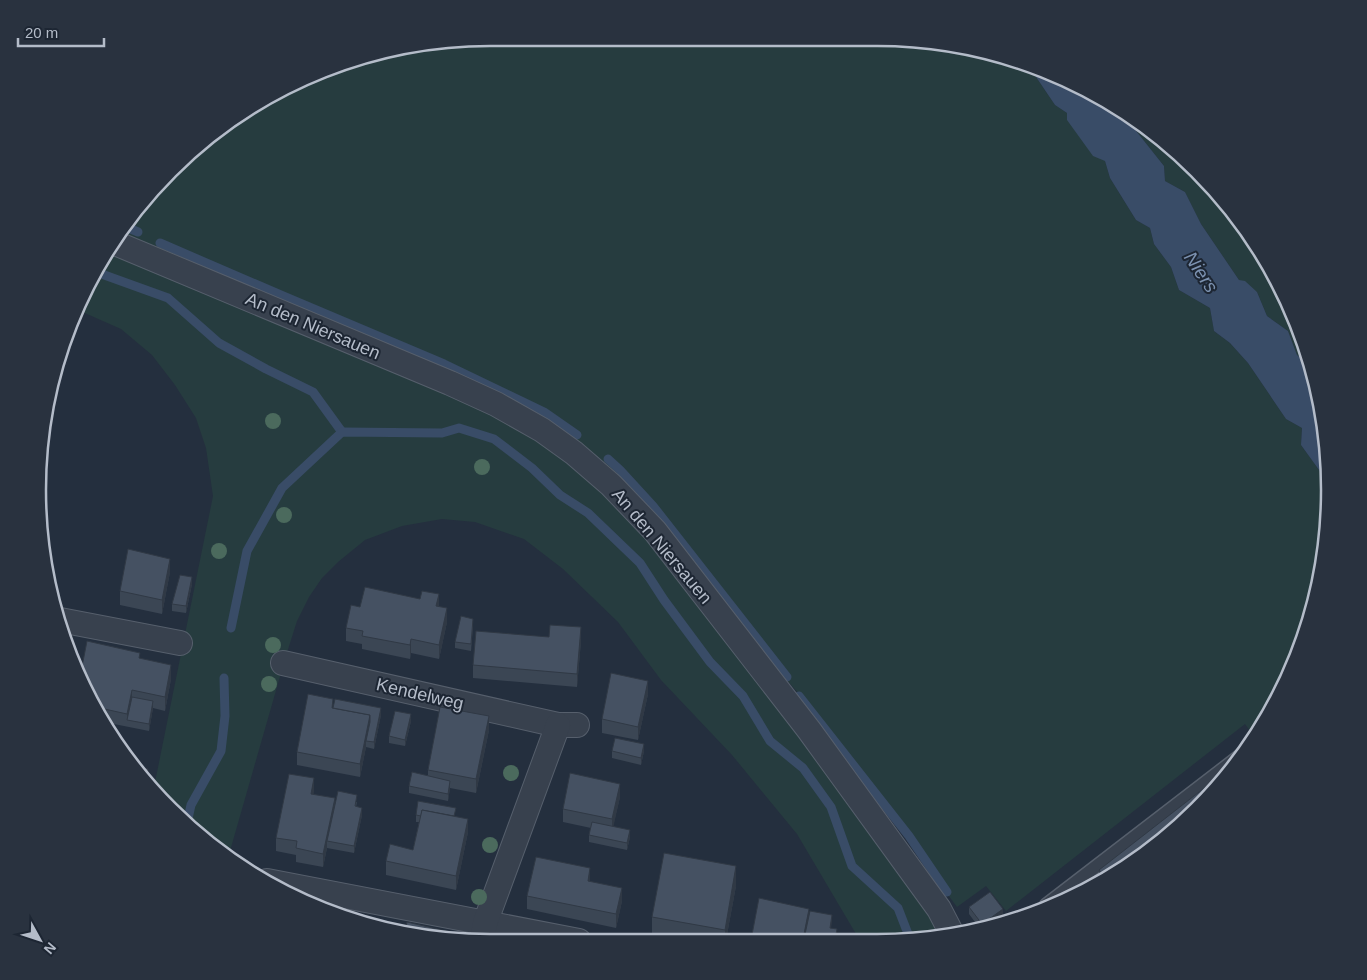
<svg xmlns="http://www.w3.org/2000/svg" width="1367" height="980" font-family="Helvetica,sans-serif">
<rect width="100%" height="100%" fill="#242f3e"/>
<g fill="#263c3f">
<polygon points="490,38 877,38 966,46 1032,71 1055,105 1067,113 1105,161 1110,178 1136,220 1150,228 1154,244 1171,267 1179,290 1210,308 1214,331 1230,343 1248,363 1286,419 1302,428 1301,445 1327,481 1329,520 1314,607 1283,690 1254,736 1245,724 1006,911 986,886 957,907 801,696 618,492 952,934 936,939 859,939 797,834 732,755 661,680 618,622 563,569 524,539 475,522 442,519 402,526 365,540 338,562 322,578 309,597 297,621 285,659 228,858 215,849 153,792 213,496 206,448 196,418 175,385 152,355 121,329 78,310 84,290 150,192 239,114 373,53"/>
<polygon points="1131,121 1217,192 1269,264 1306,345 1310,365 1297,355 1288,331 1267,316 1257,292 1239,280 1201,224 1185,192 1165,181 1164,166 1133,127"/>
</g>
<polygon fill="#394c67" points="1032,71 1103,98 1131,121 1133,127 1164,166 1165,181 1185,192 1201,224 1239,280 1245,281 1257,292 1267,316 1288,331 1297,355 1310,365 1326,431 1327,481 1301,445 1302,428 1286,419 1248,363 1230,343 1214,331 1210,308 1179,290 1171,267 1154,244 1150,228 1136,220 1110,178 1105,161 1093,156 1067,120 1067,113 1055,105"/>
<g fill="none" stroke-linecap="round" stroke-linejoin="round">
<g stroke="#394c67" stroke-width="9">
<polyline points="126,227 138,232"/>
<polyline points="160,243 283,296 444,364 544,412 577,435"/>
<polyline points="96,272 168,298 219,343 266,369 313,392 342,432"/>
<polyline points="608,459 620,470 653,506 787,677"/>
<polyline points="231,628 247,551 282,488 342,432 442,433 459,428 494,439 532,468 560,495 588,513 640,563 664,600 710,662 743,696 770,741 803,768 831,807 852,866 898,908 910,939"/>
<polyline points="799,696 909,836 947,892"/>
<polyline points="187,823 191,805 221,751 225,716 224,678"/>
</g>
<g stroke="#565f6c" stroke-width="15">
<polyline id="lane" points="1046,905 1241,755 1242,756"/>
</g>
<g stroke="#565f6c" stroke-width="26">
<g id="street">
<polyline points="115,243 450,383 496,404 542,430 574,453 611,485 655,531 809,730 939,909 952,934"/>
<polyline points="60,620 180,643"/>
<polyline points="283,663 558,725 577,725"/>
<polyline points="267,881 579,941"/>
<polyline points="482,941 485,923 558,725"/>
</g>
</g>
<use href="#lane" stroke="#38414e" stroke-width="12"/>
<use href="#street" stroke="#38414e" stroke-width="24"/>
</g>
<g fill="#4b6a5d">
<circle cx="273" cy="421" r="8"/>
<circle cx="482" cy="467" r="8"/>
<circle cx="284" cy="515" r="8"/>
<circle cx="219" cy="551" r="8"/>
<circle cx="273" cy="645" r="8"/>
<circle cx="269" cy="684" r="8"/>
<circle cx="511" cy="773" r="8"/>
<circle cx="490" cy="845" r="8"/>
<circle cx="479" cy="897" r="8"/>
</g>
<g fill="#3b4654">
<polygon points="170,572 162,614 120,605 120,591"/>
<polygon points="192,584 186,613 172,611 172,604"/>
<polygon points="439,607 447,622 439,659 411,653 410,659 362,649 362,644 346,641 346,628"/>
<polygon points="473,626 471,651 455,648 455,642"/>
<polygon points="549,637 581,641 577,687 473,678 473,665"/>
<polygon points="140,659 171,679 165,711 153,708 149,731 109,723 80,677"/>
<polygon points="648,694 638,740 602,733 602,719"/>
<polygon points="333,707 381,715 374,749 366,747 360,777 297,765 297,752"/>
<polygon points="411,721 405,746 389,743 389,736"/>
<polygon points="489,730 476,793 450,788 448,801 409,793 409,786 428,775 428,770"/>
<polygon points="612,751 644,751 641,765 612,758"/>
<polygon points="314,792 313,794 335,806 357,802 356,807 362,815 354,853 327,848 323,867 296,862 296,855 276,851 276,838"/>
<polygon points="620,797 613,826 630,837 627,850 589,842 589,835 591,828 563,822 563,809"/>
<polygon points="416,815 455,817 468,832 456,890 386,875 386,861 413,850 419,822 416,822"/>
<polygon points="1175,830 1099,881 1099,870"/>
<polygon points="590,882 622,901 616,928 527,909 527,896"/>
<polygon points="736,886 726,940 673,940 652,936 652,917"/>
<polygon points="969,907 1003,916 996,920 978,926 969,914"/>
</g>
<g fill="#303945">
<polygon points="170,559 170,572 162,614 162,600"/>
<polygon points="192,577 192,584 186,613 186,606"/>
<polygon points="439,594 439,608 436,606"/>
<polygon points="447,608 447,622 439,659 439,645"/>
<polygon points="581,627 581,641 577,687 577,674"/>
<polygon points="411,639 411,653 410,659 410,645"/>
<polygon points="171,665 171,679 165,711 165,697"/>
<polygon points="648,681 648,694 638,740 638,727"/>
<polygon points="132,690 132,703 127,720 127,727 127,714"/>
<polygon points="153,701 153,708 149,731 149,724"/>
<polygon points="381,708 381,715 374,749 374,742"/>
<polygon points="411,714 411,721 405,746 405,740"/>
<polygon points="370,715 370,729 366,741 366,747 360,777 360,764"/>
<polygon points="489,716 489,730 476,793 476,779"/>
<polygon points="644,744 644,751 641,765 641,758"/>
<polygon points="148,769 148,785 146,782"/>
<polygon points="314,778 314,792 311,807 311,794"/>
<polygon points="450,781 450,788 448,801 448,794"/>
<polygon points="620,784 620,797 612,833 612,819"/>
<polygon points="335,798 335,812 327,841 327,848 323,867 323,854"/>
<polygon points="362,808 362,815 354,853 354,846"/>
<polygon points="468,819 468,832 456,890 456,876"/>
<polygon points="630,830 630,837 627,850 627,843"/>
<polygon points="736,866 736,886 726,940 725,940 725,930"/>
<polygon points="590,868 590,881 588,881"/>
<polygon points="622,888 622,901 616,928 616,914"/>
<polygon points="809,909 809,922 806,939 803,939"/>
<polygon points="1003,909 1003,916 996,920 982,925"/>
<polygon points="832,915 832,922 830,934 830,928"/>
</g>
<g fill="#455162" stroke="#303945">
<polygon points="128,549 170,559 162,600 120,591"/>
<polygon points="180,575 192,577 186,606 172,604"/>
<polygon points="365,587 420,599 422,591 439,594 436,606 447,608 439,645 411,639 410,645 362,636 363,631 346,628 351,605 360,607"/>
<polygon points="461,616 473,619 471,644 455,642"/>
<polygon points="550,625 581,627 577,674 473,665 476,631 549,637"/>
<polygon points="87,641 140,653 139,658 171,665 165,697 132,690 127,714 100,708 80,677"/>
<polygon points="611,673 648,681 638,727 602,719"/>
<polygon points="308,694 333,699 332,708 370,715 360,764 297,752"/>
<polygon points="132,697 153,701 149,724 127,720"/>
<polygon points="335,699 381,708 374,742 366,741 370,722 370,715 333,708"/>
<polygon points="440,707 489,716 476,779 428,770"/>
<polygon points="395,711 411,714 405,740 389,736"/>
<polygon points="615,738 644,744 641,758 612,751"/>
<polygon points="130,756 136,757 135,765"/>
<polygon points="1235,764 1236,766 1175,830 1104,878 1099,870"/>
<polygon points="136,767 148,769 146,782"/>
<polygon points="412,772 450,781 448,794 409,786"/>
<polygon points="570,773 620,784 612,819 563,809"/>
<polygon points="289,774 314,778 311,794 335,798 323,854 296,848 297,841 276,838"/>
<polygon points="338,791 357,795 355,806 362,808 354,846 327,841"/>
<polygon points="418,801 456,808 454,816 422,810 421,816 416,815"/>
<polygon points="422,810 468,819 456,876 386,861 390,844 413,850"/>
<polygon points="592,822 630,830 627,843 589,835"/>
<polygon points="664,853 736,866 725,930 652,917"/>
<polygon points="536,857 590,868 588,881 622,888 616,914 527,896"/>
<polygon points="284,892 313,898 311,904 290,896"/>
<polygon points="990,892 1003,909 982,924 969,907"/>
<polygon points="759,898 809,909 803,939 751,940"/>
<polygon points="810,911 832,915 830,928 837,929 835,939 804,939"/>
<polygon points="407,922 446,931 445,939 405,932"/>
</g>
<g text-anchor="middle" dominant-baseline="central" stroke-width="4" stroke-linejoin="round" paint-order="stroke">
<g font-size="18" fill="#b4bcc9" stroke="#1d2633">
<text transform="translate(313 326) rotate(23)">An den Niersauen</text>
<text transform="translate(662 546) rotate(50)">An den Niersauen</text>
<text transform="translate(420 694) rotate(13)">Kendelweg</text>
</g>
<g font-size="19" font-style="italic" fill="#7c92b1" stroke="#1d2633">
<text transform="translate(1201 272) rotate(56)">Niers</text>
</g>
</g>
<path d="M0 0H1367V980H0ZM490 46H877A444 444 0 0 1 1321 490V490A444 444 0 0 1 877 934H490A444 444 0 0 1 46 490V490A444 444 0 0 1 490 46Z" fill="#29323f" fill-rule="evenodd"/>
<path fill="none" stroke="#b4bcc9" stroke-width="2.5" d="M490 46H877A444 444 0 0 1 1321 490V490A444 444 0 0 1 877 934H490A444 444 0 0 1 46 490V490A444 444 0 0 1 490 46Z"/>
<g transform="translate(40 940) rotate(130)" stroke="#1d2633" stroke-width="4" paint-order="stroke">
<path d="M0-4L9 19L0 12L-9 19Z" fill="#b4bcc9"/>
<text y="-8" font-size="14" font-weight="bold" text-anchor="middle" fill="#b4bcc9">N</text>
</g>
<path d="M18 38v8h86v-8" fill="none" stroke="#b4bcc9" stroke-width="2.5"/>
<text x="25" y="38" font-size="15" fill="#b4bcc9" stroke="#1d2633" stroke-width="4" paint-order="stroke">20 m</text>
</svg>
